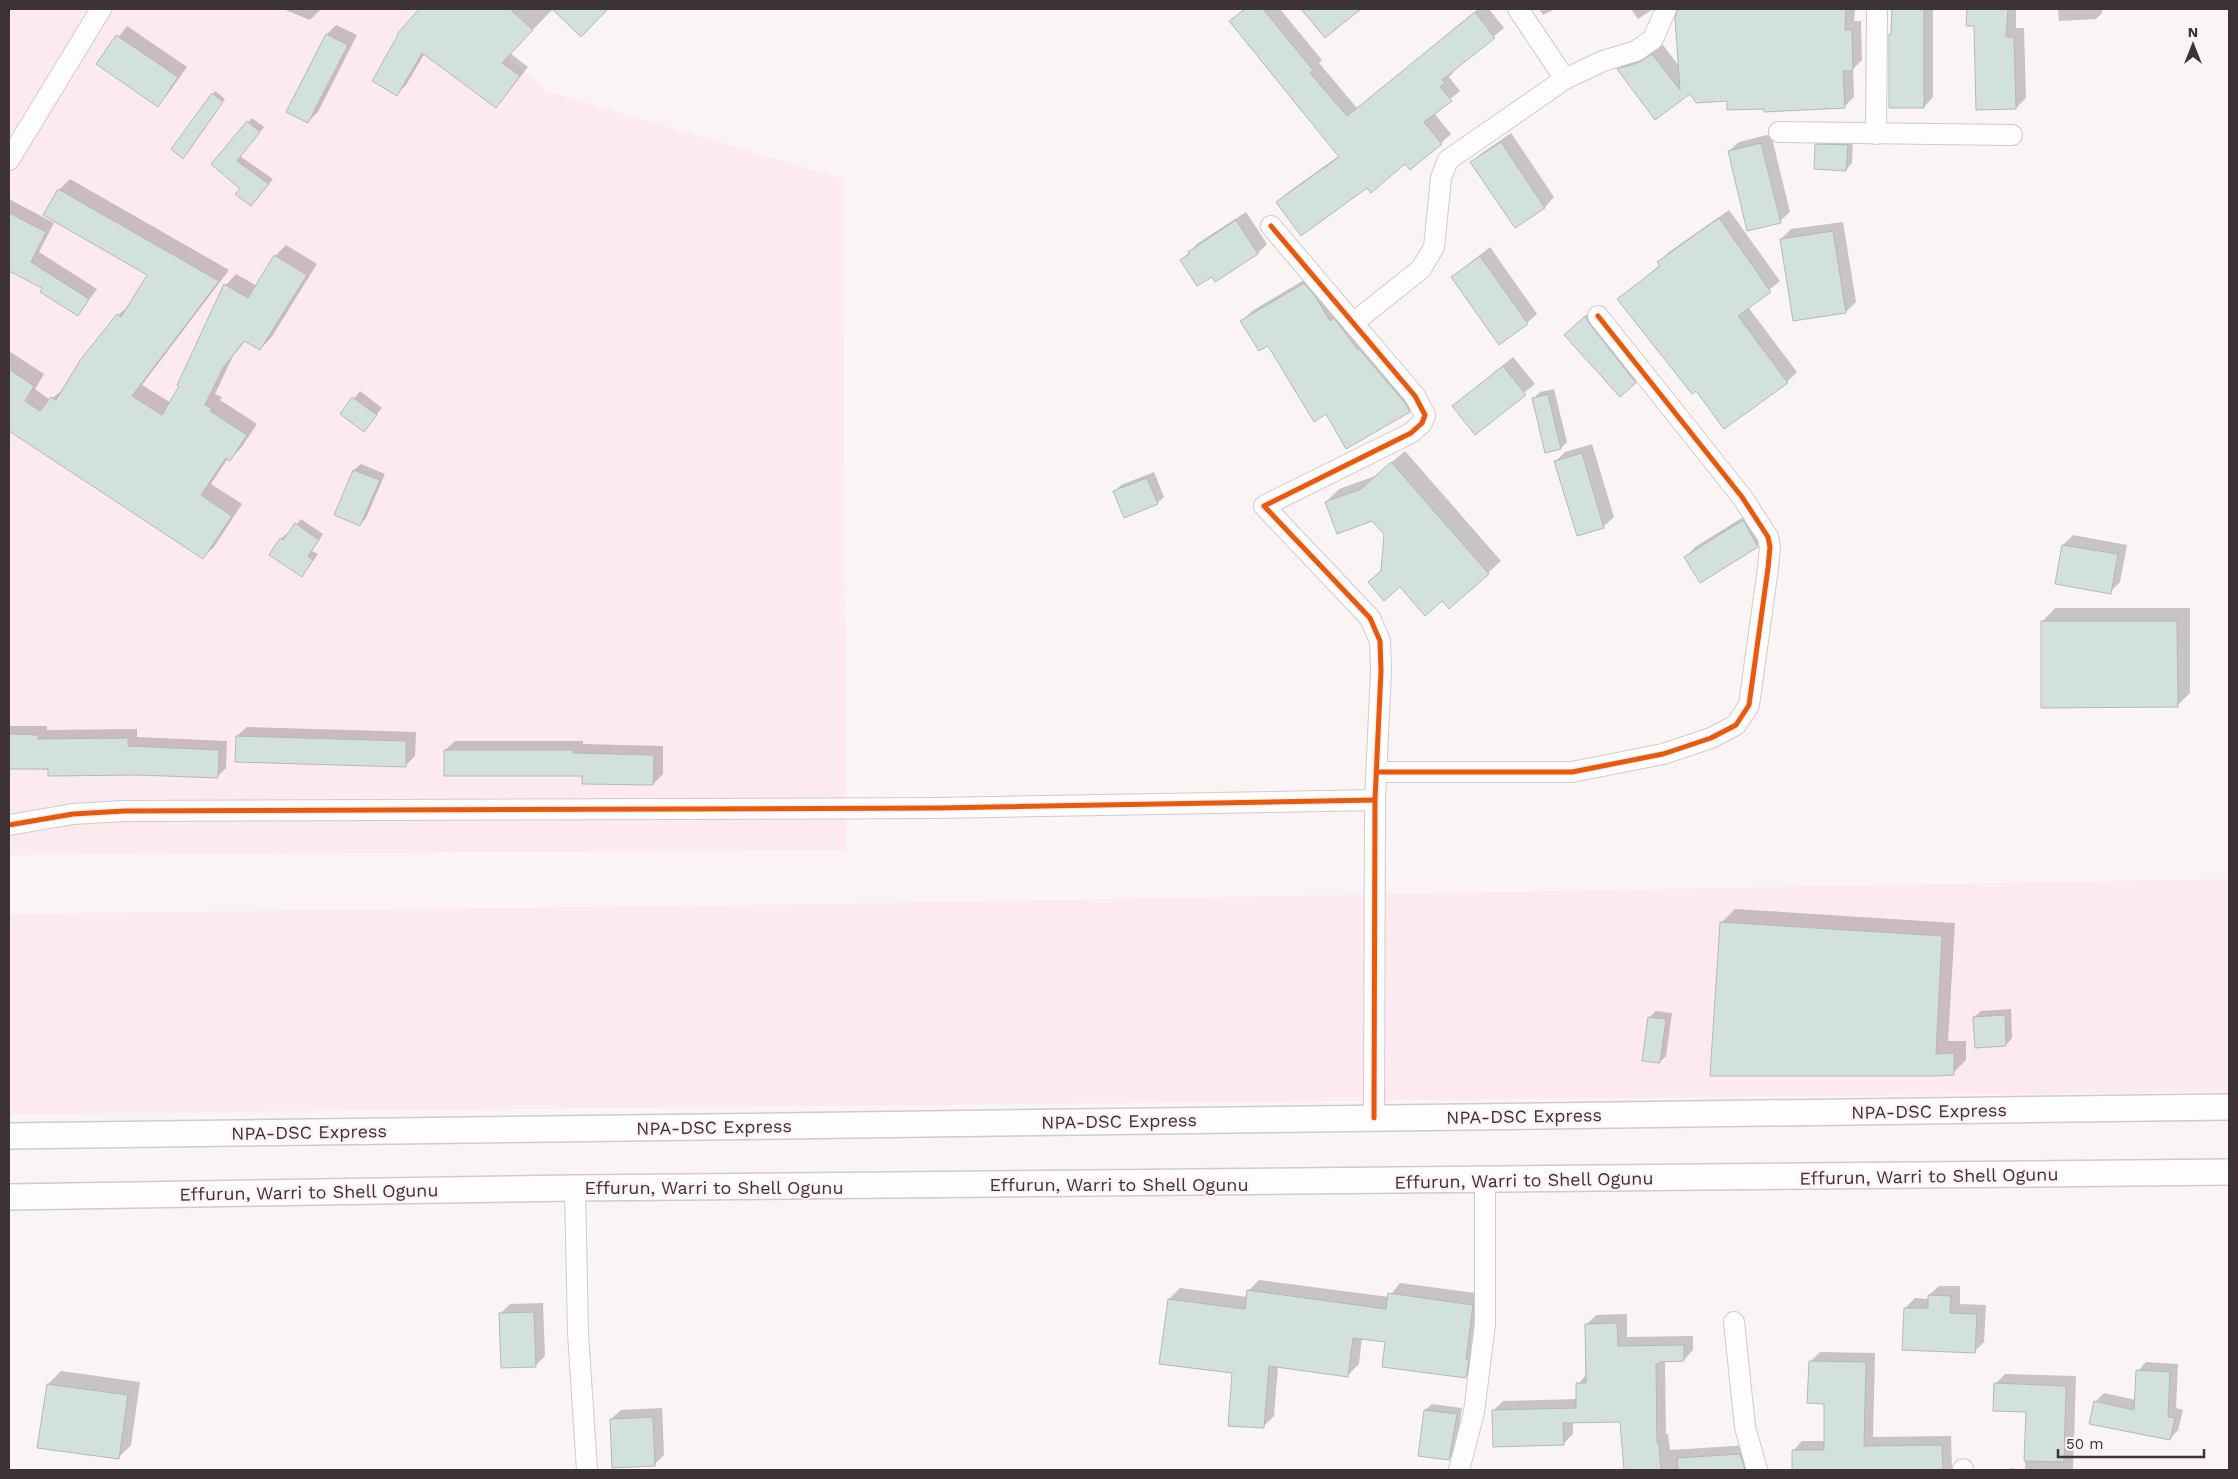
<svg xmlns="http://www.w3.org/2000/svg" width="2238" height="1479" font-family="'Work Sans',sans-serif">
<rect width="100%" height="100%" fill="#faf4f5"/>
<g fill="#fceaee">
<polygon points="9,9 451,9 546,91 843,179 846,850 9,855"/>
<polygon points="2229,879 2229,1092 9,1114 9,914 838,904"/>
</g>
<g fill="#0003">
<polygon points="283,9 321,9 310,20"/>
<polygon points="420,9 553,9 510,53 528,67 496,107 425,53 406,85 397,94 399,34"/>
<polygon points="554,9 607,9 581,35"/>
<polygon points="1244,9 1280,9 1322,60 1319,63 1357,108 1478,9 1489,9 1504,28 1452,71 1453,73 1449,77 1460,91 1434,113 1451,134 1441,143 1405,162 1367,186 1278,202 1287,193 1340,155 1231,21"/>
<polygon points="1302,9 1359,9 1325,36"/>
<polygon points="1539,9 1555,9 1543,15"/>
<polygon points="1631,9 1653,9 1638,19"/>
<polygon points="1679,9 1855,9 1854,21 1861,21 1862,60 1853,69 1854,97 1844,107 1765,107 1690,92 1656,118 1619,69 1628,60 1651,53 1663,45 1679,66 1675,22"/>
<polygon points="1892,9 1933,9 1933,97 1924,107 1890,107"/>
<polygon points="1969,9 2016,9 2016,28 2024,28 2026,98 2016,108 1975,25 1968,24"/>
<polygon points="2058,9 2102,9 2102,13 2096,19 2059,21"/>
<polygon points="336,25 357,35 318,112 308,122 327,34"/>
<polygon points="127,26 187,67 167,95 158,105 98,64"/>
<polygon points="215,91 225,99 186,154 213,94"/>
<polygon points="252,118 264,127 240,156 273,179 256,200 213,164"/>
<polygon points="1511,133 1554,197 1545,207 1515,226 1472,162 1482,153"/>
<polygon points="1771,134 1790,212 1780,221 1729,151 1739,142"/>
<polygon points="1823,139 1853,139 1852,163 1846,170 1817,145"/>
<polygon points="70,179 229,270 142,385 171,403 226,285 236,274 257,286 275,256 286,245 317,264 271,338 260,349 246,340 233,356 215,394 222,397 220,400 257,424 241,448 230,459 228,458 211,484 242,504 214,547 203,557 9,430 9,351 44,374 35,389 50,400 65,388 82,360 118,315 130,305 149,275 59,190"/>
<polygon points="9,199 54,223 39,252 97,289 78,315 44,288 9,270"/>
<polygon points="1729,210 1780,281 1748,307 1797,372 1787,382 1696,389 1619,300 1661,264 1659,262 1669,252"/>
<polygon points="1246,212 1267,244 1258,253 1216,281 1212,275 1182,260 1198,243"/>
<polygon points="1843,222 1856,302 1846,312 1781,239 1791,229"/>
<polygon points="1490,247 1537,314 1527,323 1452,277"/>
<polygon points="1314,274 1419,401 1409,411 1326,412 1269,344 1242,321 1252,311"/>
<polygon points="1595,307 1645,372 1635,382 1575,325"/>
<polygon points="1513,357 1535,384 1475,433 1453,406"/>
<polygon points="1554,389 1567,442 1561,448 1533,399 1540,392"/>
<polygon points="360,391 382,408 364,430 342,414"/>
<polygon points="1592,444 1614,517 1604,526 1577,534 1555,462 1565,452"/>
<polygon points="1405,451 1501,561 1488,573 1442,599 1400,586 1369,582 1382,569 1385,534 1373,520 1326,502 1339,489 1375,476"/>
<polygon points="361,464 385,474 366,518 360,525 336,515 354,470"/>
<polygon points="1154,472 1164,497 1157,503 1114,492 1121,485"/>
<polygon points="1753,511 1767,536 1757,546 1686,557 1695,547"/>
<polygon points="301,519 323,534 312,551 318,554 302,576 281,539 286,534 288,535"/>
<polygon points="2073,535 2127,545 2120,582 2110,592 2063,545"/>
<polygon points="2055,608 2190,608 2190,693 2177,706 2042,622"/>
<polygon points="9,726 47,726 47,730 137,729 137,737 227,741 226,768 217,777 9,768"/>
<polygon points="247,727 416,732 415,756 405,766 237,736"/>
<polygon points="455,741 583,741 583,744 663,746 663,774 653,784 583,775 445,750"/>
<polygon points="1735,909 1955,923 1948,1041 1966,1041 1966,1060 1953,1073 1722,922"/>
<polygon points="2011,1009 2012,1038 2006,1045 1974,1017 1981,1011"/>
<polygon points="1656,1011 1672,1013 1666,1056 1660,1062 1649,1018"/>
<polygon points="1259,1280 1389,1297 1400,1283 1483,1294 1477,1366 1466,1377 1387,1341 1362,1338 1359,1364 1348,1375 1278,1366 1274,1416 1263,1427 1234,1372 1169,1299 1180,1288 1247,1297 1248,1291"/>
<polygon points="1939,1286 1960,1286 1960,1304 1986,1305 1984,1342 1974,1352 1905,1308 1915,1298 1929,1299 1929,1295"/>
<polygon points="543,1303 545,1356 535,1366 500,1314 510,1304"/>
<polygon points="1627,1314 1627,1337 1693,1336 1693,1350 1684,1360 1665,1360 1666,1434 1668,1434 1670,1450 1750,1445 1758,1470 1626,1470 1622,1421 1573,1421 1573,1434 1563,1444 1494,1410 1503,1401 1578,1399 1578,1384 1587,1374 1586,1325 1596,1315"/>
<polygon points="1820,1352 1875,1353 1873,1437 1951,1436 1952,1470 1793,1470 1793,1451 1802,1441 1825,1441 1826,1403 1810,1362"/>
<polygon points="2146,1362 2178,1364 2176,1408 2183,1410 2178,1430 2170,1439 2095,1402 2104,1393 2136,1400 2138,1371"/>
<polygon points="61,1371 140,1382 131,1445 118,1458 48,1384"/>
<polygon points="2005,1374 2076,1376 2073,1470 2008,1470 2010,1468 2025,1470 2027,1411 1995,1384"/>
<polygon points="1432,1404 1462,1408 1455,1452 1449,1459 1425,1410"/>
<polygon points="662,1408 664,1455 654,1465 611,1419 621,1410"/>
</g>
<g fill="#d2e0de" stroke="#b6b8b8">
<polygon points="419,9 510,9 533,30 502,63 520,76 496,108 422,53 397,96 372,81 398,35 397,34"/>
<polygon points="552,9 608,9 581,37"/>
<polygon points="1245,9 1263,9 1313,70 1310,73 1347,116 1475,12 1495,38 1442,80 1445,83 1440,87 1452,101 1424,122 1442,144 1410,170 1405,164 1371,193 1367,188 1301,236 1276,202 1339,157 1229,21"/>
<polygon points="1301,9 1361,9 1325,38"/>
<polygon points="1678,9 1846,9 1845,30 1852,30 1853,71 1843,71 1845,108 1764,112 1764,109 1727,110 1727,101 1696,103 1690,94 1655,120 1617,69 1640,62 1652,54 1680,90 1675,18"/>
<polygon points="1892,9 1924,9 1924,108 1889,108 1889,34 1891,34"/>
<polygon points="1967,9 2008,9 2006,37 2014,37 2016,109 1976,110 1974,26 1966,26"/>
<polygon points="326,34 348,45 308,123 286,112"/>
<polygon points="116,35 178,77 158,107 96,64"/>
<polygon points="212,93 223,102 183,159 171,149"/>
<polygon points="247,121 260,132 237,161 269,184 251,206 235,194 240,189 211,164"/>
<polygon points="1501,142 1545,208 1515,228 1470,162"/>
<polygon points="1761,143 1781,223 1747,231 1728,151"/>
<polygon points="1815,144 1848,145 1846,171 1814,169"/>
<polygon points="58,189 219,281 132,396 162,415 179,386 177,385 224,284 248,298 274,255 307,275 260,350 244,341 223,368 205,405 212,408 210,411 247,435 230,461 226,458 201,495 232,516 203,559 9,431 9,369 34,386 25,401 40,411 51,397 56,400 81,359 117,314 121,317 147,275 43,215"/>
<polygon points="9,213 46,232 31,262 89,299 78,316 40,292 42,288 9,271"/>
<polygon points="1719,218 1771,292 1738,316 1788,383 1724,429 1696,391 1692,394 1617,299 1660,266 1657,262"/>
<polygon points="1236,220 1258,254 1215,282 1212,277 1197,286 1180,260 1189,254 1188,252"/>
<polygon points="1833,231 1846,313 1793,321 1780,239"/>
<polygon points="1480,256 1528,324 1499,345 1451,277"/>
<polygon points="1304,283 1315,296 1330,321 1334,318 1358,350 1359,349 1405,403 1410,412 1346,449 1326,414 1314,422 1268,346 1259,351 1240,321"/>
<polygon points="1585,316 1589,323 1636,383 1620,397 1564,335"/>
<polygon points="1503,366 1526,395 1475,435 1452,406"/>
<polygon points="1548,394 1561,449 1545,453 1532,398"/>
<polygon points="352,397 377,415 364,432 340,414"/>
<polygon points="1582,453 1604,528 1577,536 1554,461"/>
<polygon points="1391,462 1489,574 1449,609 1442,601 1425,616 1400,587 1384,601 1368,582 1381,571 1384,534 1372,521 1337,534 1325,502 1361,489"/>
<polygon points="353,470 380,480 360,526 334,515"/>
<polygon points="1147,478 1158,504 1124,518 1113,491"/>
<polygon points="1743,520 1758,547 1700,583 1684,557"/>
<polygon points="295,523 319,540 308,556 313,560 302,577 269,555 280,538 283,540"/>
<polygon points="2062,545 2118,554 2111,594 2055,584"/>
<polygon points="2041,621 2177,621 2178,707 2041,708"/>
<polygon points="9,734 38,735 38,739 128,738 128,746 219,750 218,778 138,775 48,776 48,769 9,769"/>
<polygon points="236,736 406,741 406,767 235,762"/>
<polygon points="444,750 573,750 573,753 654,755 653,785 582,784 582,776 444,776"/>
<polygon points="1720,922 1942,936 1936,1054 1954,1053 1954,1075 1935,1076 1710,1076"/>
<polygon points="2005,1015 2006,1046 1975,1048 1973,1017"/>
<polygon points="1648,1017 1666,1019 1660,1063 1642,1061"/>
<polygon points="1247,1290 1386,1309 1388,1293 1473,1305 1466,1359 1469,1359 1466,1378 1382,1367 1385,1342 1353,1338 1348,1377 1269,1366 1264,1428 1228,1426 1232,1373 1159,1364 1168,1299 1245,1309"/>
<polygon points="1928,1295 1951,1296 1950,1313 1977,1314 1975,1353 1902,1350 1904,1308 1928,1308"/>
<polygon points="534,1312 536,1367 501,1368 499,1313"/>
<polygon points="1617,1323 1618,1346 1684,1345 1684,1361 1659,1362 1659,1364 1656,1364 1657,1443 1659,1443 1661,1470 1624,1470 1620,1422 1563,1423 1564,1445 1493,1447 1492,1410 1576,1408 1576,1383 1586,1383 1585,1324"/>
<polygon points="1809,1361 1866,1362 1864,1446 1942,1445 1943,1470 1792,1470 1792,1450 1824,1450 1824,1404 1807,1403"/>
<polygon points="2136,1370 2170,1372 2168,1417 2175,1418 2170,1440 2089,1424 2094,1401 2134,1410"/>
<polygon points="1994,1383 2066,1386 2064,1462 2024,1461 2026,1412 1993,1411"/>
<polygon points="47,1384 128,1395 119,1459 37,1448"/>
<polygon points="1424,1410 1457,1414 1449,1460 1418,1456"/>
<polygon points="653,1417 655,1466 612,1468 610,1419"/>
<polygon points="1740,1454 1745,1470 1678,1470 1677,1458"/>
</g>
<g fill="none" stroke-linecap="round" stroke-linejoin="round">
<g stroke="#d2cacc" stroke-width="22">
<g id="minor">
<polyline points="1518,9 1565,79"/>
<polyline points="1779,132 2012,135"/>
<polyline points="1876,134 1877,9"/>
<polyline points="9,160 101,9"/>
<polyline points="1271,226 1415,396 1425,415 1422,423 1411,433 1264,506 1370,618 1380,641 1381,671 1375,800 1374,1118"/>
<polyline points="1353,323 1421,269 1434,247 1441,178 1448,160 1565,79 1603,61 1636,51 1653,39 1666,9"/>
<polyline points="1377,772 1572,772 1663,754 1711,738 1736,725 1749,705 1768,568 1770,547 1768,537 1742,497 1598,316"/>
<polyline points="9,825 73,814 124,811 938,808 1375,800"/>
<polyline points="575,1188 578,1333 587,1470"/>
<polyline points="1734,1322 1745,1427 1757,1470"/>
<polyline points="1963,1469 1963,1470"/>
<polyline points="1459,1470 1474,1412 1485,1324 1485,1181"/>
</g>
</g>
<g stroke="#d2cacc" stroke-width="28">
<g id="major">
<polyline points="9,1136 2229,1107"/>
<polyline points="9,1197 575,1188 2229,1172"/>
</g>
</g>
<use href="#minor" stroke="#fefdfe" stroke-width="20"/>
<use href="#major" stroke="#fefdfe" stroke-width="25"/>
<g stroke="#fdf1f4" stroke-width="8">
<g id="cycleway">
<polyline points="1271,226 1415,396 1425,415 1422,423 1411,433 1264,506 1370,618 1380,641 1381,671 1375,800 1374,1118"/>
<polyline points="1377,772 1572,772 1663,754 1711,738 1736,725 1749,705 1768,568 1770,547 1768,537 1742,497 1598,316"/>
<polyline points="9,825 73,814 124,811 938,808 1375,800"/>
</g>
</g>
<use href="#cycleway" stroke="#e8590c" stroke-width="5"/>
</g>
<g text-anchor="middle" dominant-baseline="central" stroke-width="4" stroke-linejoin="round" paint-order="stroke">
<g font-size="18" fill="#3d3336" stroke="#fdf1f4">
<text transform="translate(1929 1111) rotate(-1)">NPA-DSC Express</text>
<text transform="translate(1524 1116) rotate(-1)">NPA-DSC Express</text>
<text transform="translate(1119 1121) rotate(-1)">NPA-DSC Express</text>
<text transform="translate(714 1127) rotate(-1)">NPA-DSC Express</text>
<text transform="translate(309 1132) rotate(-1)">NPA-DSC Express</text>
<text transform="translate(1929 1176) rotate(-1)">Effurun, Warri to Shell Ogunu</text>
<text transform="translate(1524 1180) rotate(-1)">Effurun, Warri to Shell Ogunu</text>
<text x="1119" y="1184">Effurun, Warri to Shell Ogunu</text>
<text x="714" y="1187">Effurun, Warri to Shell Ogunu</text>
<text transform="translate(309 1192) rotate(-1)">Effurun, Warri to Shell Ogunu</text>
</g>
</g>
<rect width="2238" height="1479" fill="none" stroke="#3d3336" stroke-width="20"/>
<g transform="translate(2193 45)" stroke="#fdf1f4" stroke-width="4" paint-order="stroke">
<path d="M0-4L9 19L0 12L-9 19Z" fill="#3d3336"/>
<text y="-8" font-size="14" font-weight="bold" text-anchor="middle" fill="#3d3336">N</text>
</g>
<path d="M2058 1449v8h146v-8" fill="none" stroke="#3d3336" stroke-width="2.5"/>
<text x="2066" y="1449" font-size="15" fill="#3d3336" stroke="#fdf1f4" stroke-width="4" paint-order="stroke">50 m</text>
</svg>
